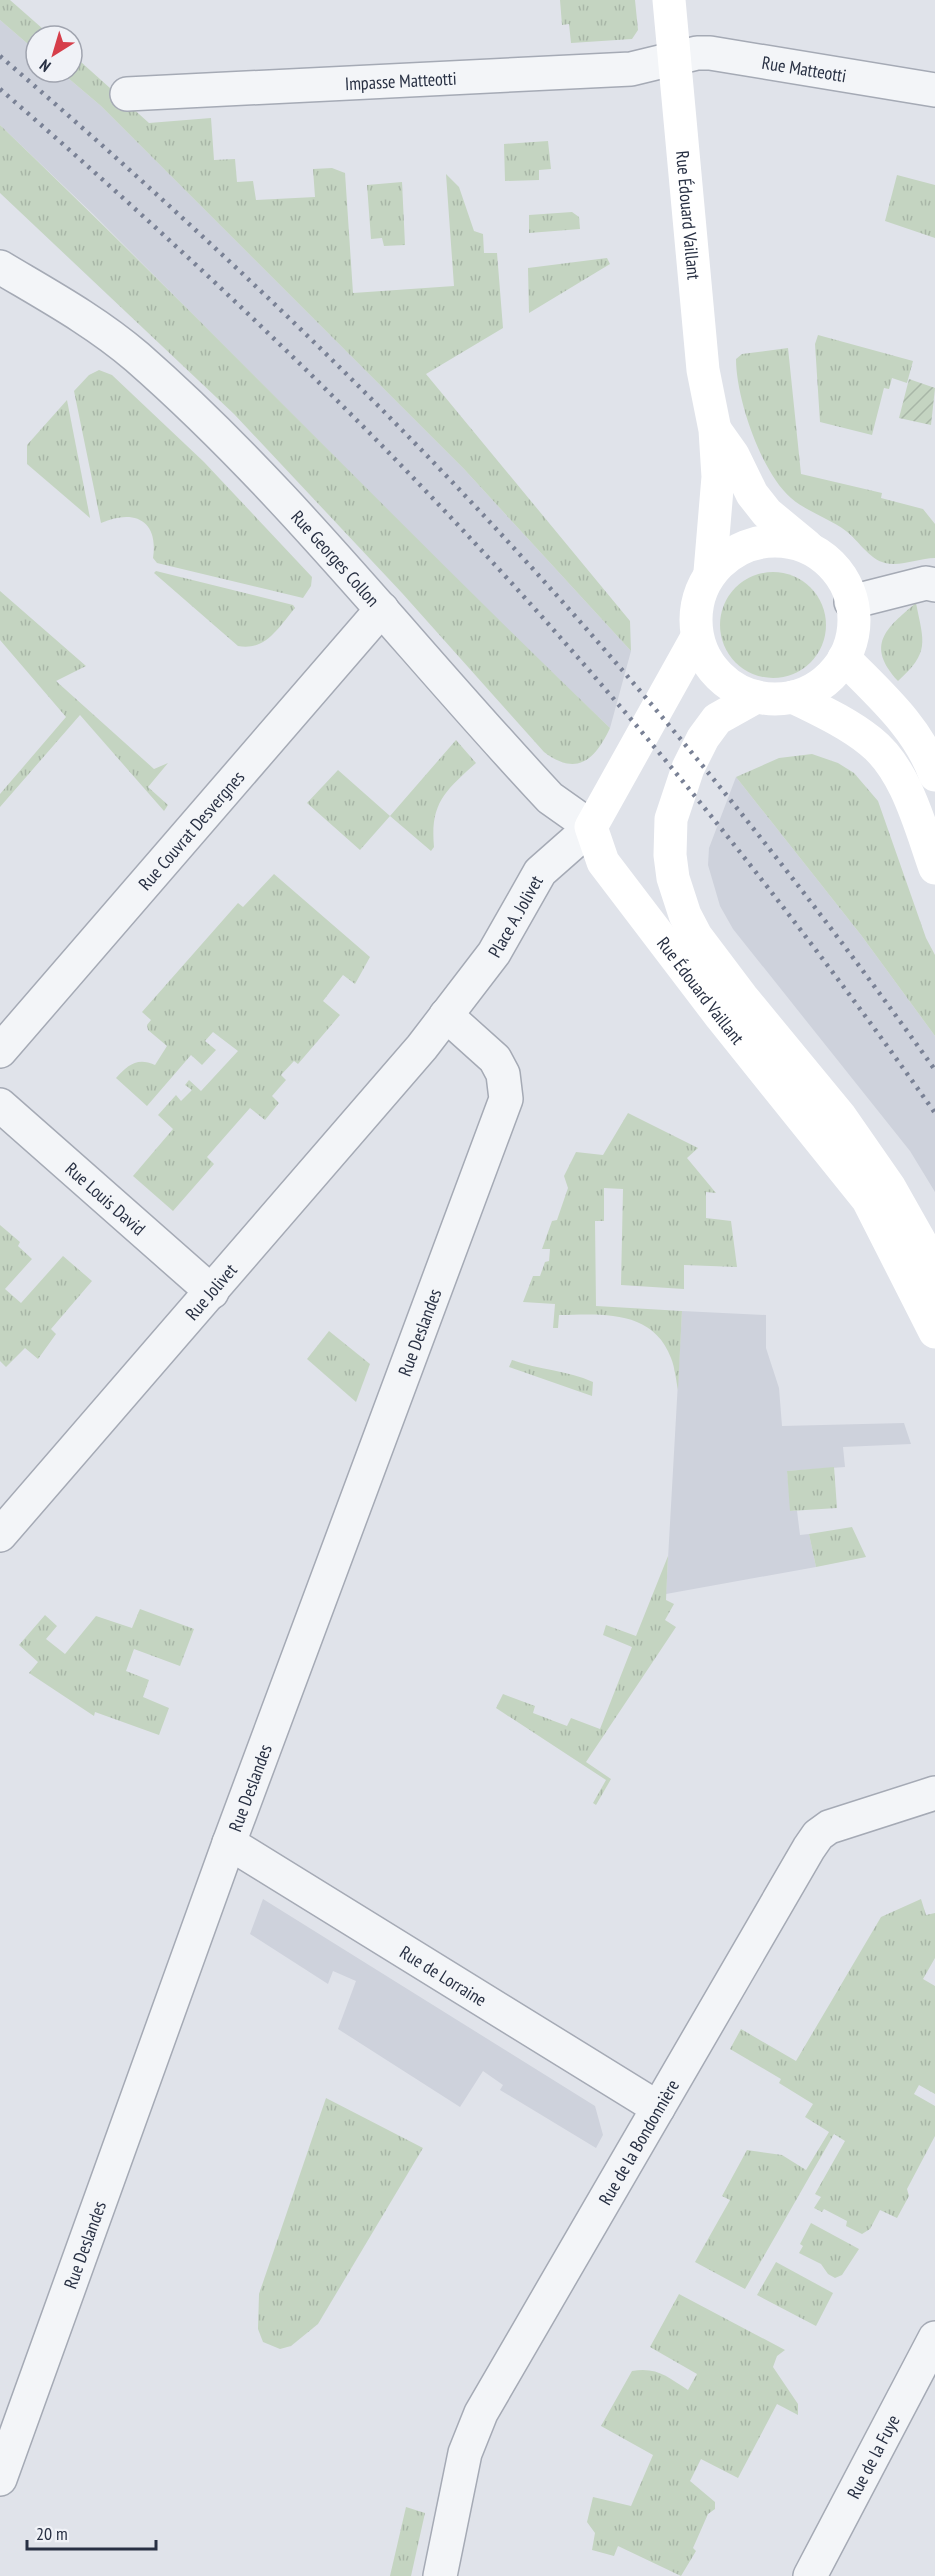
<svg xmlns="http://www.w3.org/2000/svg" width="935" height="2576" font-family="'PT Sans Narrow',sans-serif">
<defs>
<pattern id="grass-tufts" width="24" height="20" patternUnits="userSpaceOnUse" patternTransform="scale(1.5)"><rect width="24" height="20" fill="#c4d4c1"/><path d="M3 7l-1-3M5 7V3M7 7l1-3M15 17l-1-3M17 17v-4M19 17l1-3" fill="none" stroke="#a8b6a7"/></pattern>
<pattern id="garden-furrows" width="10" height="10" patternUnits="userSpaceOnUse" patternTransform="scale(1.5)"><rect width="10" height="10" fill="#c4d4c1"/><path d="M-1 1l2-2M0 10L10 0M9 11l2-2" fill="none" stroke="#a8b6a7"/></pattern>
</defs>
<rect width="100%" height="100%" fill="#e0e3ea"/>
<g fill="#ced2dc">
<polygon points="0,20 36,51 36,72 61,72 101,106 464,469 631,651 610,728 490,613 93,214 0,125"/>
<polygon points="736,777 861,935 935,1036 935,1192 910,1151 733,929 720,906 708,865 709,848"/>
<polygon points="682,1311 766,1315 766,1348 779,1388 782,1426 904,1423 911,1444 843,1447 845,1467 787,1471 791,1511 797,1511 800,1535 809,1534 816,1567 666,1594"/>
<polygon points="263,1899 595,2106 603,2135 596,2148 500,2090 503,2085 483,2071 460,2107 338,2029 356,1981 333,1971 328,1984 250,1934"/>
</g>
<g fill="url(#grass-tufts)">
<polygon points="0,0 10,0 51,36 36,36 36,51 0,20"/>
<polygon points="560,0 635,0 638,30 632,39 571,43 569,24 562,25"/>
<polygon points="72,54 149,123 211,118 214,160 235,159 237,182 253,181 256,200 315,197 313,169 332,168 345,173 353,293 454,286 446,174 459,187 474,231 483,234 484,253 497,253 503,328 426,374 630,621 631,651 464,469 101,106 61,72 72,72"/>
<path d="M0,125C206,323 404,530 610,728C595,760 577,777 544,752L402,593L234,414L0,193Z"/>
<polygon points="548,141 551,169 539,170 539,180 505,181 504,144"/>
<polygon points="897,175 935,185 935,238 885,221"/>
<polygon points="402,182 405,245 384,246 382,238 371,239 367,185"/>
<polygon points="572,212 579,217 580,229 529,233 529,215"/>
<polygon points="607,258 610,264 529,313 528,268"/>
<polygon points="818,335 913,361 907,383 892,378 889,389 884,388 872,435 820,422 815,344"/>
<path d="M788,348L801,474L882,493L881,498L923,509L935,524V558C919,558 901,567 885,563C869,559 859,541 846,531C829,518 807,512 791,498C761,472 736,398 736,359L742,354Z"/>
<path d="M99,370L112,375L204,462L312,577L311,586L303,598L157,563L153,558C159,519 133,509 101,523L74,391L89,375Z"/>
<polygon points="67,400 90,518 27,464 27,445"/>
<path d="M156,571L293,605L295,608C278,628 266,651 238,646L154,573Z"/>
<circle cx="773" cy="625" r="53"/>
<polygon points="0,591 86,666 56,681 154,769 168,763 148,787 168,805 164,811 80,715 0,807 0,794 66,717 0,640"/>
<path d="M916,603C924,643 930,652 898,681C865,645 886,628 916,603Z"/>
<path d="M456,740L476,763C445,791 430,803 434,847L431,851L390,816L360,850L307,803L338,770L390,816Z"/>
<polygon points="812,754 838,763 854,773 878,801 926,938 935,955 935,1036 861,935 736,777 779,758"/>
<path d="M274,874L370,957L355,984L343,975L323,1001L340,1015L298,1064L294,1061L281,1075L286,1080L272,1096L279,1103L265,1120L250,1108L207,1157L214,1164L173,1211L133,1176L173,1129L158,1115L176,1095L181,1101L192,1090L185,1085L189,1080L201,1091L238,1051L213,1032L205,1041L216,1050L202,1065L191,1055L147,1106L116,1078C128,1065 137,1057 155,1065L167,1046L148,1030L147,1025L151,1020L142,1012L238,903L243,907Z"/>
<path d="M628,1113L698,1148L687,1158L716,1193L706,1192V1218L731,1221L737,1267L684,1265V1289L621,1285L623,1189L604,1188V1221H595L596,1306L682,1311L678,1390C676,1380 675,1368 671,1358C653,1309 601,1314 559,1315L558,1328H553L555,1304L523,1302L533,1276H540L545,1262L549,1261L550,1249H542L552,1221L557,1220L568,1188L564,1176L576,1152L603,1155Z"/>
<polygon points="0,1225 20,1242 18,1246 32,1259 5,1289 21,1303 63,1256 92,1281 51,1329 56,1334 38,1359 25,1348 6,1367 0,1361"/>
<polygon points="329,1331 370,1364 356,1402 307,1359"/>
<path d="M512,1360C539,1370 567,1370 593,1382L592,1396L509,1367Z"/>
<polygon points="834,1467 837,1508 790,1511 787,1471"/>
<polygon points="852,1527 866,1557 816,1567 809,1534"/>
<polygon points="668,1556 666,1600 674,1604 665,1620 676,1627 586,1762 611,1779 596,1805 593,1803 606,1780 496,1708 503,1694 535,1706 533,1713 567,1726 571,1718 600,1729 632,1647 603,1635 606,1625 636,1636"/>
<polygon points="140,1609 194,1629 180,1666 134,1649 126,1671 149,1680 143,1697 169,1708 159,1735 95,1712 94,1716 29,1673 38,1662 19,1645 45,1615 57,1626 46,1639 65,1654 96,1616 132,1628"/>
<polygon points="921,1899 926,1915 935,1913 935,1958 923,1979 935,1986 935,2094 919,2085 914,2094 935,2106 935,2136 907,2189 909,2196 897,2218 880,2210 870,2229 862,2234 846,2226 847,2221 824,2209 822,2212 814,2208 821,2197 815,2194 845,2141 834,2134 745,2289 695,2262 730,2200 722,2196 747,2150 782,2155 806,2170 829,2132 805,2117 813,2104 779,2083 781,2079 730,2049 741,2029 796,2061 881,1917"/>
<polygon points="326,2098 423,2148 318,2324 291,2346 280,2349 263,2342 258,2329 259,2294"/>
<polygon points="811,2223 859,2249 842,2275 835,2278 828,2274 821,2264 799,2253 803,2246 800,2244"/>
<polygon points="776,2262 833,2293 816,2326 757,2295"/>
<path d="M679,2294L785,2350L777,2356L773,2367L798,2404V2415L777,2404L738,2478L701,2459L690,2481L715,2502V2509L708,2514L693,2548L696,2551L681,2576L618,2546L614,2556L592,2550L595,2533L587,2522L593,2497L631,2506L653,2455L601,2426L632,2371C658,2367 667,2377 688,2390L697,2374L650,2347Z"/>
<polygon points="406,2507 425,2513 411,2576 390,2576"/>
</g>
<polygon fill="url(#garden-furrows)" points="909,379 935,388 931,425 899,418"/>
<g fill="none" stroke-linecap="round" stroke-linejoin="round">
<g stroke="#a5aab5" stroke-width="36">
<g id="minor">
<path id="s1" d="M127,94L631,69L697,53H710L935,90"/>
<path id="s2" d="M0,267C47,295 95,321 137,357C289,490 412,651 550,798L591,827"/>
<polyline points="851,602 926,583 935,585"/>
<path id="s3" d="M0,1051L382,609"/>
<path id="s4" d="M0,1105L212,1292"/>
<path id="s5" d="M229,1843L658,2108"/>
<path id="s6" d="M0,2479L229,1843L506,1099L503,1074L495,1059L446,1015"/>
<path id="s7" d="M440,2576L465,2453L481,2413L809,1848L818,1835L829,1827L935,1793"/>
</g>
</g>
<g stroke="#a5aab5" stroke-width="36">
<g id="tertiary">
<path id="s8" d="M0,1535L422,1047L494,953L540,872L591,827"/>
<path id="s9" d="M810,2576L935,2338"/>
</g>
</g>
<use href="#minor" stroke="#f3f5f8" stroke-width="33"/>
<use href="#tertiary" stroke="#f3f5f8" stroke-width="33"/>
<g stroke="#fff" stroke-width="33">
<path id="s10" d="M669,0L703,370L715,430L718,477L710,572"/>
<polyline points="716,431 733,455 752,494 767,513 807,546"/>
<circle cx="775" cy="620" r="79"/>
<path id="s11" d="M697,637L591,827L603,862L721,1017L868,1200L935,1332"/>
<path d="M844,658C879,694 918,727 935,775"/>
<polyline points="756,697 717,719 703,738 688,768 671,819 670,855 673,878 685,915 696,936 742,997 840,1116 890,1188 921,1243 932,1298"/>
<path d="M793,697C819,710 846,722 870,741C906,769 920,826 935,868"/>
</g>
<g stroke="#798195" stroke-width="4.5" stroke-dasharray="3 6" stroke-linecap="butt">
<path d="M0,56C138,175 274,299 402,430C595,627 775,845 935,1070"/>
<path d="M0,89C153,222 302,360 441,507C620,696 785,900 935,1113"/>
</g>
</g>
<g text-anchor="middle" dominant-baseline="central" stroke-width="4.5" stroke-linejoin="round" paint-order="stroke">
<g font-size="18" fill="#283043" stroke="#f0f2f7">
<text stroke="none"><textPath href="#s1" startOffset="681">Rue Matteotti</textPath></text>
<text stroke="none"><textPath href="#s1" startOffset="274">Impasse Matteotti</textPath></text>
<text stroke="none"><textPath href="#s10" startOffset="216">Rue Édouard Vaillant</textPath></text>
<text stroke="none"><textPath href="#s2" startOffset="447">Rue Georges Collon</textPath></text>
<text stroke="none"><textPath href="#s3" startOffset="292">Rue Couvrat Desvergnes</textPath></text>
<text stroke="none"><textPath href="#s8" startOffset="806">Place A. Jolivet</textPath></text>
<text stroke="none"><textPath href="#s11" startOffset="416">Rue Édouard Vaillant</textPath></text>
<text stroke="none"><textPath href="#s4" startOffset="141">Rue Louis David</textPath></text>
<text stroke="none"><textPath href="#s8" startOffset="322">Rue Jolivet</textPath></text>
<text stroke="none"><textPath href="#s6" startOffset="1221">Rue Deslandes</textPath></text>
<text stroke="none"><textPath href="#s6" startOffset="735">Rue Deslandes</textPath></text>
<text stroke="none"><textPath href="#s5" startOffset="252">Rue de Lorraine</textPath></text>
<text stroke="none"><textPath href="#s7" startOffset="482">Rue de la Bondonnière</textPath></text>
<text stroke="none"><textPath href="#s6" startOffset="249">Rue Deslandes</textPath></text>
<text stroke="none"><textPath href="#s9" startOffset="135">Rue de la Fuye</textPath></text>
</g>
</g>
<g transform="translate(54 54) rotate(217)"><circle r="28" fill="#f0f2f7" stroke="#a0a4af" stroke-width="1.5"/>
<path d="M0-4.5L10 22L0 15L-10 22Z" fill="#d63e4a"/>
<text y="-9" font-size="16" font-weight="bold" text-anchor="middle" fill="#283043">N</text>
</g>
<path d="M27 2540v9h129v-9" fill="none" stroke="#283043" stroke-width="3"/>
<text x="36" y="2540" font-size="18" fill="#283043" stroke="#f0f2f7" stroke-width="4.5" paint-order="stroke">20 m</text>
</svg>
